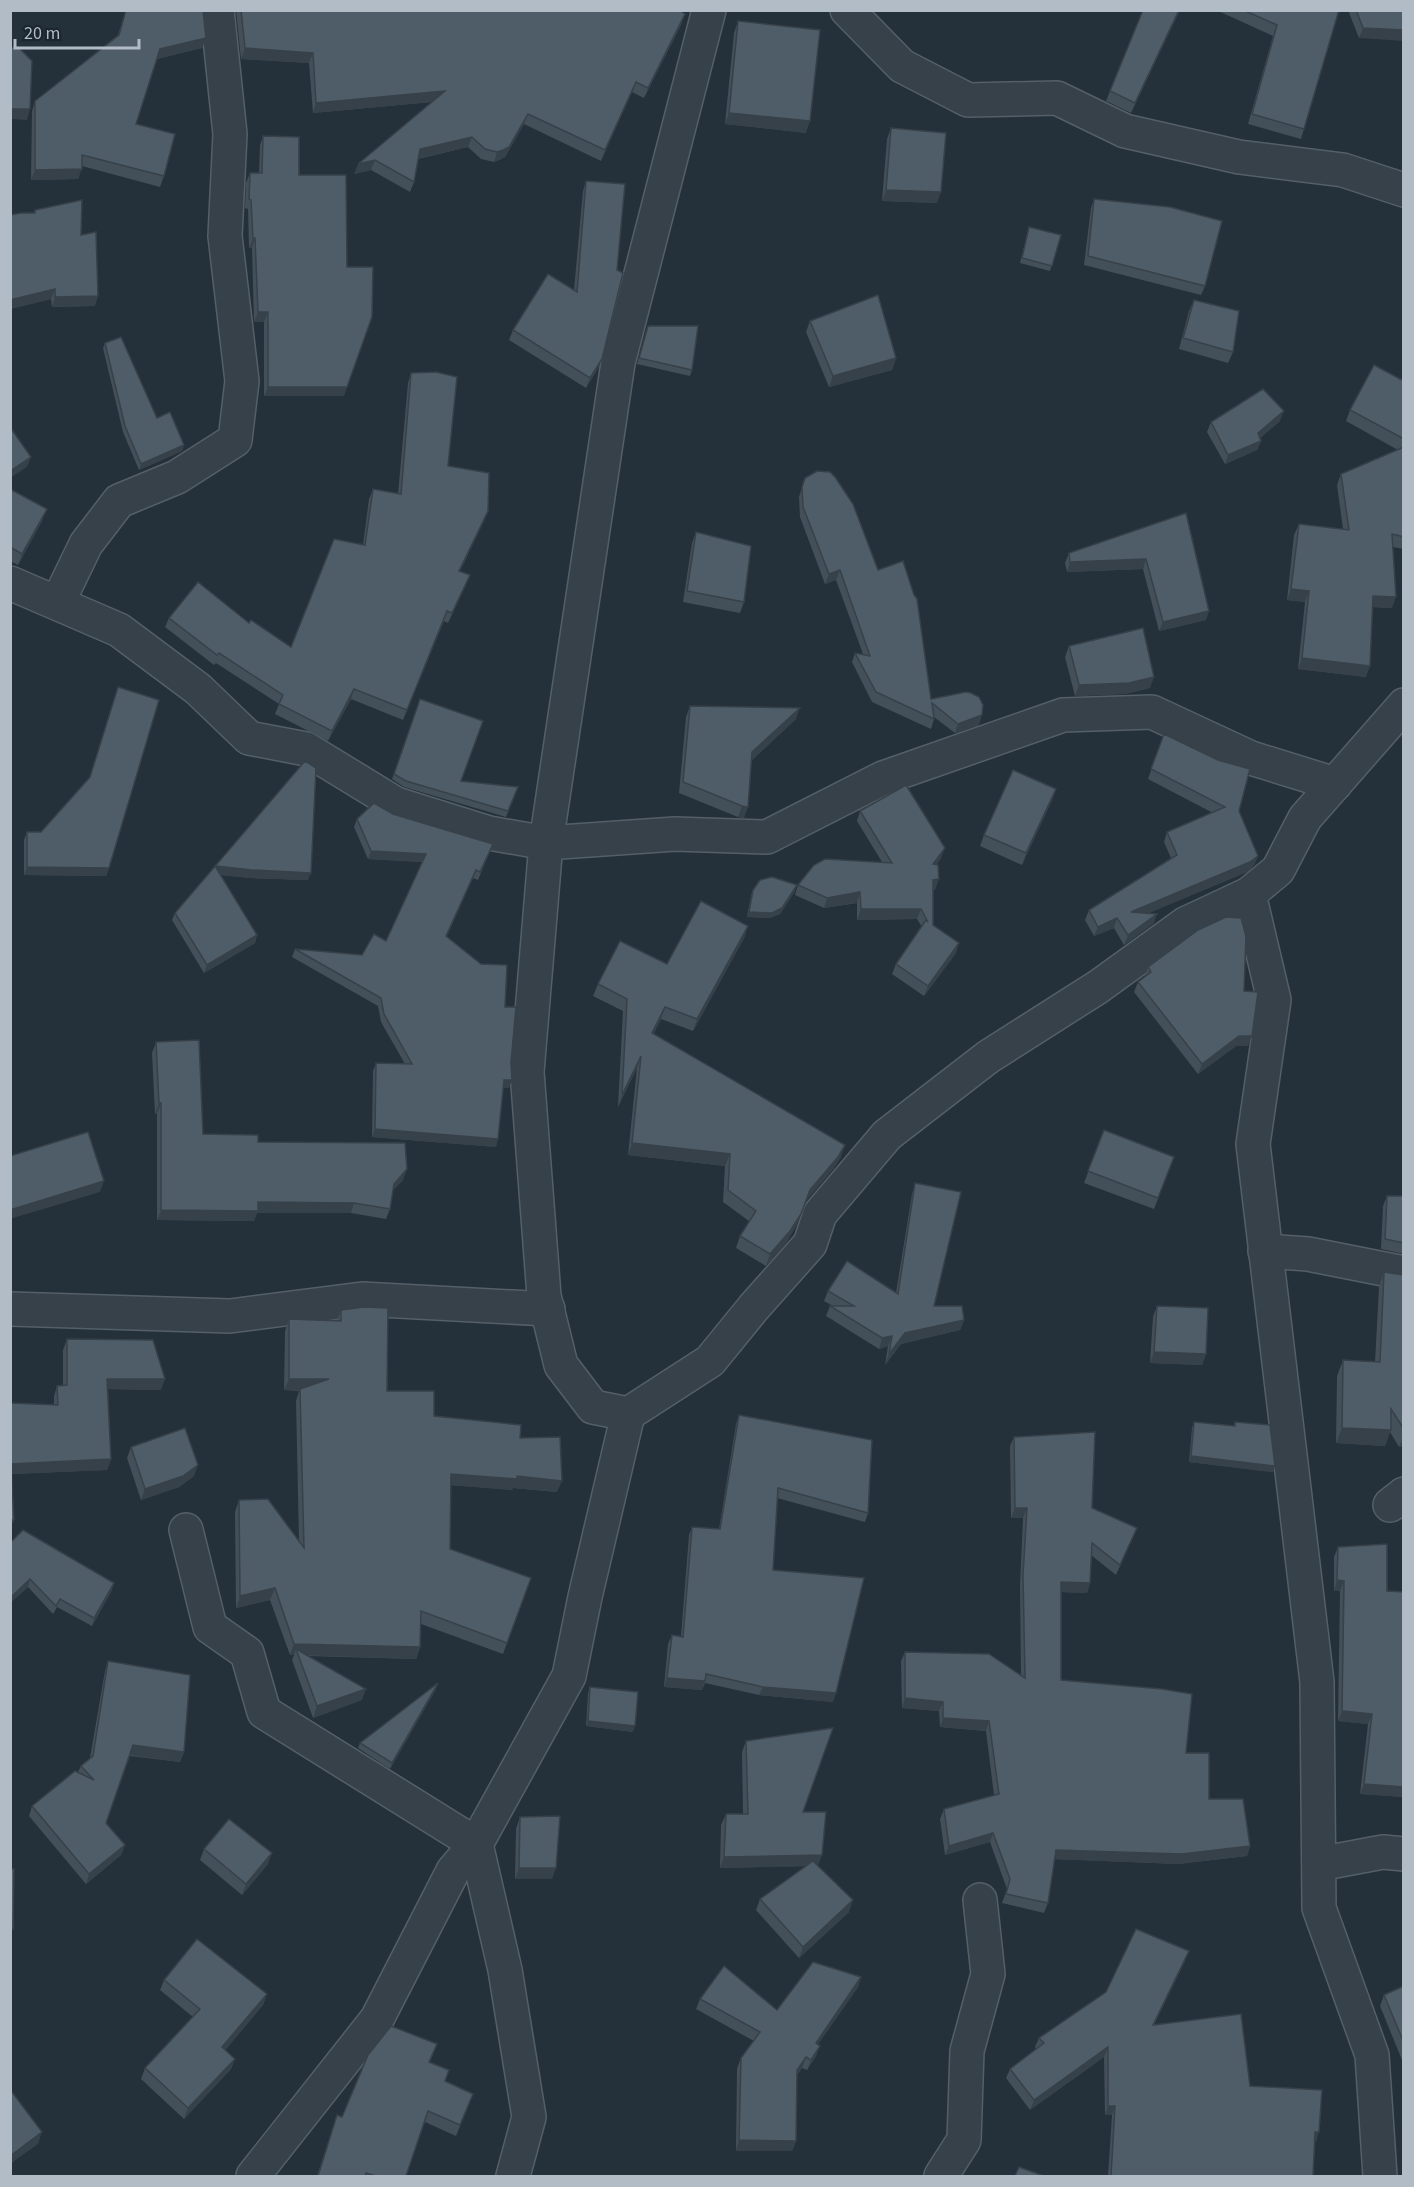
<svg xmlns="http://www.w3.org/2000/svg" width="1414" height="2187" font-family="'Source Sans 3',sans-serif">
<rect width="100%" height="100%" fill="#24303a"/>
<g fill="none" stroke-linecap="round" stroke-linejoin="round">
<g stroke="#555f68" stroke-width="36">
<g id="street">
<polyline points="709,10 618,363 546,843 527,1072 544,1296 561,1365 593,1407 628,1414 710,1361 754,1307 810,1244 820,1214 887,1135 988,1057 1098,987 1185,924 1249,894 1278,870 1305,818 1404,705"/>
<polyline points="847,10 902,66 968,100 1057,98 1125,131 1239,157 1343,170 1404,190"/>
<polyline points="10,583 119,630 198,689 249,738 306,749 396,804 489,833 546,843 675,834 767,837 883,778 1063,715 1152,712 1251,758 1335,784"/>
<polyline points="58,602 86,544 119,501 177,477 235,440 242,381 225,236 230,134 217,10"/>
<polyline points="1249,894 1274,1000 1253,1144 1317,1682 1319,1908 1372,2055 1380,2176"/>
<polyline points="1265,1251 1308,1254 1404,1273"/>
<polyline points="10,1309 230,1316 362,1299 548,1309"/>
<polyline points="1390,1505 1404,1494"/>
<polyline points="186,1530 210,1627 247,1653 264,1712 476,1844 505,1970 529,2117 513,2176"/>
<polyline points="1319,1864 1383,1852 1404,1854"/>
<polyline points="253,2176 377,2019 453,1871 476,1844 569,1676 585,1597 628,1414"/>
<polyline points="941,2176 964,2140 967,2051 988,1974 980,1900"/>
</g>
</g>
<use href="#street" stroke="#37414a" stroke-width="33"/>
</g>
<g fill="#445059">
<polygon points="126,10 203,10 206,38 202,48 157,59 136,124 164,176 160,187 82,166 78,179 31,180 32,111 35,101 118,35"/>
<polygon points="236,10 679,10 681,25 644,98 632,92 601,161 524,124 505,157 499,160 494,162 481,159 468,147 418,159 414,182 410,192 371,170 354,174 432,102 313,113 309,63 241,59"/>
<polygon points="1180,10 1131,113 1106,101 1110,91"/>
<polygon points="1216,10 1339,10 1301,139 1248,124 1273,36"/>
<polygon points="1348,10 1404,10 1359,38"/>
<polygon points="738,21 806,133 725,124 734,33"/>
<polygon points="891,128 937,203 882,201 887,139"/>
<polygon points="263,136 299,175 344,396 264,396 264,322 254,322 252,248 249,248 248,209 245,208 246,183 250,173 259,173 260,145"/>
<polygon points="586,181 602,359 598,368 586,388 509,340 513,330 574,290 583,191"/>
<polygon points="1094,199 1205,286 1201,295 1084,265 1091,208"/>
<polygon points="35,210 81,235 95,306 52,307 51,299 10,309 10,215 34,213"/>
<polygon points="1029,227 1061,235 1050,271 1020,263"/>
<polygon points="1194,300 1233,352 1228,363 1179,349 1189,311"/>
<polygon points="810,321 896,358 892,370 829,387 806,332"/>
<polygon points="648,326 692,370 690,376 637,364"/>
<polygon points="105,343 157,418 184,445 182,451 139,470 123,432 103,348"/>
<polygon points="411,373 448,466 484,521 460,571 466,585 448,623 444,621 403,720 351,699 328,741 275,714 279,704 216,663 214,665 165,627 169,618 249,623 291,647 363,545 369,499 373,489 398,494 408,383"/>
<polygon points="1404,381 1404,549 1393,547 1392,608 1373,607 1366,677 1298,669 1305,602 1287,600 1294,535 1299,524 1343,529 1337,485 1341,474 1398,450 1346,421 1350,410"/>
<polygon points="1280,421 1260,438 1261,441 1257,450 1225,464 1207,432 1211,422"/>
<polygon points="805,478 878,570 931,699 979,725 955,733 934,717 934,719 931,729 872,702 852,662 855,653 863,654 836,580 825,584 800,517 799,497"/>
<polygon points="10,489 42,521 18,565 10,561"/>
<polygon points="1186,513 1206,620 1159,631 1143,569 1067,572 1065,563 1069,553"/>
<polygon points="696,532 744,602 740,613 683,602 692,543"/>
<polygon points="1069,646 1150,688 1125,694 1075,696 1065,657"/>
<polygon points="420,699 461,781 516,793 506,817 404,787 392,779"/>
<polygon points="690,706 796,719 752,760 744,818 738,817 679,793 686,717"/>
<polygon points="1164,734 1239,811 1258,856 1254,865 1247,872 1148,913 1154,923 1124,945 1114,928 1094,936 1085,920 1089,910 1171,858 1164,842 1167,832 1213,813 1148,779"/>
<polygon points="305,761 308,880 250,878 221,875 257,935 255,943 204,973 172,920 175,913"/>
<polygon points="1056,789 1052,800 1022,865 980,846 984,835"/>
<polygon points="860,811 941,858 936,865 935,890 933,890 933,925 956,953 924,996 892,974 896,964 922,927 917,919 857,920 857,903 824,908 795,895 798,885 882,862 857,821"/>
<polygon points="393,814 493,844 478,880 473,878 447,936 505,1007 509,1088 503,1088 496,1147 372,1137 373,1071 376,1063 405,1064 381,1022 378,1006 292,957 295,949 362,955 386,941 422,862 368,859 354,827 357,819"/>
<polygon points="27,832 109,868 106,876 24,875 24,840"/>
<polygon points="753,890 795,891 780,914 770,918 747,917 751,896"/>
<polygon points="748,926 744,938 693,1031 661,1019 653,1034 841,1157 833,1169 805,1202 796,1226 786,1243 766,1266 736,1248 740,1236 749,1221 723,1202 725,1166 628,1155 637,1068 618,1107 623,1011 593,996 598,984 667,964"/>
<polygon points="1148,967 1244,991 1248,1046 1236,1046 1198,1074 1134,992 1138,982 1144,977"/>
<polygon points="156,1042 203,1134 258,1142 403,1180 392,1191 390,1209 386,1219 351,1213 257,1213 254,1221 157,1220 157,1114 155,1114 152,1053"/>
<polygon points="1104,1130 1174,1157 1154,1209 1084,1183"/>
<polygon points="915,1183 934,1306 964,1320 960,1330 901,1344 885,1365 888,1346 879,1349 826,1316 830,1306 833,1306 824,1301 828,1291 896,1293 912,1194"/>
<polygon points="1387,1196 1404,1196 1404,1254 1381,1249 1383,1206"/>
<polygon points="1384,1272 1404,1275 1404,1447 1399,1447 1390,1432 1385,1446 1336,1443 1337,1376 1343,1360 1375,1362 1379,1287"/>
<polygon points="1157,1306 1206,1354 1202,1365 1150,1363 1153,1317"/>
<polygon points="341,1310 387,1391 434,1416 520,1438 557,1492 513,1488 512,1490 451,1485 450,1549 531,1578 503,1654 421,1624 420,1647 416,1659 308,1656 362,1700 313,1718 292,1660 294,1655 290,1655 270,1600 236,1608 235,1512 239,1500 299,1541 296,1401 299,1391 284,1390 285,1331 289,1319 337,1321"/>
<polygon points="67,1339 161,1390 108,1389 111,1459 107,1470 12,1474 10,1403 54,1405 54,1396 57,1386 63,1386 63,1350"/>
<polygon points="739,1415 868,1513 865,1522 777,1498 773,1570 833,1702 759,1695 705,1683 702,1690 664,1687 668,1644 672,1635 681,1636 689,1535 692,1527 719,1529 736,1424"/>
<polygon points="1194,1422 1234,1426 1235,1422 1275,1466 1273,1472 1189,1462 1192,1428"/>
<polygon points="1014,1437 1092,1508 1137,1528 1116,1575 1091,1555 1090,1583 1087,1593 1061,1592 1061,1680 1186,1753 1209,1799 1250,1846 1247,1856 1178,1864 1054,1859 1048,1903 1044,1913 1002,1903 1007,1889 990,1842 945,1855 940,1819 944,1809 994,1795 986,1731 940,1727 939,1711 902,1708 901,1661 905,1652 1021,1676 1020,1585 1023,1518 1011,1518 1010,1446"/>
<polygon points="131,1447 194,1476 179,1487 141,1500 127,1458"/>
<polygon points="10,1543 112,1590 92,1626 57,1607 53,1614 28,1587 10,1603"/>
<polygon points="1338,1547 1387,1591 1404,1797 1360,1794 1368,1724 1338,1721 1340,1591 1334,1591 1334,1557"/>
<polygon points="108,1661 184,1752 180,1762 130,1756 106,1823 125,1845 121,1855 86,1884 29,1816 32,1806 78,1772 81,1766 90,1758 105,1671"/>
<polygon points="590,1687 633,1732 586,1726 588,1693"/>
<polygon points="436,1689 390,1769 358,1748 360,1743"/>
<polygon points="746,1741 818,1866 849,1912 799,1958 756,1910 760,1899 806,1866 720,1868 721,1825 726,1814 743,1814 742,1752"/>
<polygon points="520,1817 552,1879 515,1879 516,1829"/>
<polygon points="204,1849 268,1864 242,1895 200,1860"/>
<polygon points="1185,1961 1154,2025 1250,2086 1316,2142 1315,2141 1313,2176 1108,2176 1112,2115 1105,2115 1104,2057 1030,2110 1006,2078 1010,2069 1036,2049 1035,2047 1039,2038"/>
<polygon points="861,1977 858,1987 818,2044 816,2056 807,2070 802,2068 797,2075 796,2141 792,2151 736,2151 737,2068 741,2058 754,2041 696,2009 700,1999 777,2010"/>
<polygon points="164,1980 267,1994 263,2005 225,2050 235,2059 231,2069 184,2119 141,2079 145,2068 193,2017 160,1990"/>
<polygon points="1404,1986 1404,2059 1402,2060 1380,2006 1384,1995"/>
<polygon points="437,2044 430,2062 445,2081 473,2094 456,2136 425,2122 406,2176 317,2176 337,2115 342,2117"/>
</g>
<g fill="#374149">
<polygon points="1179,10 1180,10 1131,113 1135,103"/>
<polygon points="685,14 681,25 644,98 648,88"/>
<polygon points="1363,28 1404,30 1404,41 1359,38"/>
<polygon points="206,38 202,48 156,59 160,49"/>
<polygon points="245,48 313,53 309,63 241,59"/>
<polygon points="636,82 632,92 601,161 605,150"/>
<polygon points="445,91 441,101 313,113 316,103"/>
<polygon points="10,109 30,109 27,120 10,119"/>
<polygon points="729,113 810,121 806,133 725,124"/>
<polygon points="528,114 524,124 505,157 494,162 497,152"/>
<polygon points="472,137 468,147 416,159 420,149"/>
<polygon points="375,160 371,170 354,174 358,164"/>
<polygon points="82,169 78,179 31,180 35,170"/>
<polygon points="886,190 941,192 937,203 882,201"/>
<polygon points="255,238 252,248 249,248 253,239"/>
<polygon points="55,289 51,299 10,309 10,300"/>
<polygon points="98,296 95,306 52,307 55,297"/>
<polygon points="258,312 268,312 264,322 254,322"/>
<polygon points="896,358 892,370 829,387 833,376"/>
<polygon points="602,359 598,368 586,388 590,378"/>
<polygon points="268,387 347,387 344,396 264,396"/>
<polygon points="1284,411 1280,421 1254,442 1258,433"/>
<polygon points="1261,441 1257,450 1225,464 1228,455"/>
<polygon points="184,445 182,451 139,470 141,464"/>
<polygon points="31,457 27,467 10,478 10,471"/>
<polygon points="47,509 42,521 18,565 22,554"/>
<polygon points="488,511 484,521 456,580 459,571"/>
<polygon points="1146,559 1143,569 1067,572 1070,562"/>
<polygon points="840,570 836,580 825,584 829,574"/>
<polygon points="470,575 466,585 448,623 452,613"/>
<polygon points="1291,589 1309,591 1305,602 1287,600"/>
<polygon points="1373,596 1396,597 1392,608 1369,607"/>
<polygon points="1209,611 1206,620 1159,631 1163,622"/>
<polygon points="1302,658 1370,666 1366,677 1298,669"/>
<polygon points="1154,677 1150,688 1125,694 1075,696 1079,685"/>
<polygon points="354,689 351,699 328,741 332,731"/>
<polygon points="800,708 796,719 748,763 752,752"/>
<polygon points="982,715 979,725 955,733 958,724"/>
<polygon points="1056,789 1052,800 1022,865 1026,853"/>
<polygon points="742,806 748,807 744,818 738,817"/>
<polygon points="945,848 941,858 930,875 933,864"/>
<polygon points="371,851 426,854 423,862 368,859"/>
<polygon points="1258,856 1254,865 1247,872 1128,922 1131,912"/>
<polygon points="215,866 311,873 308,880 250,878 212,874"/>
<polygon points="27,867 109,868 106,876 24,875"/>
<polygon points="476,870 473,878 443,944 446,936"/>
<polygon points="939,879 935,890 930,891 933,880"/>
<polygon points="797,885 795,891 780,914 770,918 747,917 749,912"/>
<polygon points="860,892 857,903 824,908 827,898"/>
<polygon points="861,909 921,909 917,919 857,920"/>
<polygon points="1157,914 1154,923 1124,945 1128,935"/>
<polygon points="1117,918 1114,928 1094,936 1098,927"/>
<polygon points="748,926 744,938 693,1031 697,1019"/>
<polygon points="257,935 255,943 204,973 207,965"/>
<polygon points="959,943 956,953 924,996 928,986"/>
<polygon points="665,1007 661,1019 648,1046 652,1033"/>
<polygon points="1239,1036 1252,1036 1248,1046 1236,1046 1198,1074 1202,1064"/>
<polygon points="641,1056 637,1068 618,1107 622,1095"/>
<polygon points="504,1080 512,1080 509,1088 501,1088"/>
<polygon points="159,1103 161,1103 157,1114 155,1114"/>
<polygon points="375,1129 498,1139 496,1147 372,1137"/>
<polygon points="632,1143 730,1154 725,1166 628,1155"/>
<polygon points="845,1145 841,1157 833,1169 805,1202 796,1226 786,1243 766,1266 770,1254 810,1190"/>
<polygon points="407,1169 403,1180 390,1194 394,1184"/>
<polygon points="104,1181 100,1192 10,1219 10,1210"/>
<polygon points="258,1202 354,1203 351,1213 257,1213 254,1221 157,1220 161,1210"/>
<polygon points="964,1320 960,1330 901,1344 885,1365 889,1354 905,1333"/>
<polygon points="892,1336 888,1346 879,1349 882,1338"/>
<polygon points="1154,1352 1206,1354 1202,1365 1150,1363"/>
<polygon points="107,1379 165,1379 161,1390 104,1389"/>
<polygon points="289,1379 329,1379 325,1391 284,1390"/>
<polygon points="1342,1428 1391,1430 1385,1446 1336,1443"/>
<polygon points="1404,1435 1404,1447 1399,1447"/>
<polygon points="1191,1456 1275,1466 1273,1472 1189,1462"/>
<polygon points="111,1459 107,1470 10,1474 11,1464"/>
<polygon points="198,1465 194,1476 179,1487 141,1500 145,1489"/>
<polygon points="451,1474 517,1476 562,1481 557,1492 513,1488 512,1490 447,1485"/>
<polygon points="1015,1508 1027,1508 1023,1518 1011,1518"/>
<polygon points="10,1520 14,1520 10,1529"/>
<polygon points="1137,1528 1133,1538 1116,1575 1120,1565"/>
<polygon points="30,1579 28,1587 10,1603 10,1598"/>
<polygon points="1337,1580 1344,1581 1340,1591 1334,1591"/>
<polygon points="1061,1582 1090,1583 1087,1593 1057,1592"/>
<polygon points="114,1583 112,1590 92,1626 94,1618"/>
<polygon points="275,1588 270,1600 236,1608 240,1596"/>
<polygon points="294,1644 420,1647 416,1659 298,1655 296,1649 294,1655 290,1655"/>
<polygon points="667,1678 705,1681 702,1690 664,1687"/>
<polygon points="438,1684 436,1689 390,1769 392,1763"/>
<polygon points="763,1687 836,1693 833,1702 759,1695"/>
<polygon points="366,1689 362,1700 313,1718 317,1706"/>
<polygon points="905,1698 943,1702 939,1711 902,1708"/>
<polygon points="1342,1711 1372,1714 1368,1724 1338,1721"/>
<polygon points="943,1718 989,1721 986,1731 940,1727"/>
<polygon points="588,1721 635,1726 633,1732 586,1726"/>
<polygon points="133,1745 184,1752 180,1762 129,1755"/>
<polygon points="1364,1784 1404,1787 1404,1797 1360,1794"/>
<polygon points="993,1833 990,1842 945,1855 949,1846"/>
<polygon points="125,1845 121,1855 86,1884 89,1874"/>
<polygon points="1250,1846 1247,1856 1178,1864 1052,1859 1056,1850"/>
<polygon points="272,1853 268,1864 242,1895 246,1884"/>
<polygon points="822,1855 818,1866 720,1868 724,1857"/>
<polygon points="519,1868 556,1868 552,1879 515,1879"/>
<polygon points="853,1900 849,1912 799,1958 803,1947"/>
<polygon points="1189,1951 1185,1961 1149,2035 1153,2025"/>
<polygon points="861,1977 858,1987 812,2053 816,2043"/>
<polygon points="267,1994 263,2005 219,2058 222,2047"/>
<polygon points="820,2046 816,2056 807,2070 811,2060"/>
<polygon points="1108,2047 1104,2057 1030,2110 1034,2100"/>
<polygon points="806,2057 802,2068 793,2080 797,2070"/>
<polygon points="235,2059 231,2069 184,2119 188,2108"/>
<polygon points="473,2094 469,2105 456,2136 460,2125"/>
<polygon points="1108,2106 1115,2106 1112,2115 1105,2115"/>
<polygon points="42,2132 38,2144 10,2164 10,2156"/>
<polygon points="1315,2132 1319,2132 1316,2142 1312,2141"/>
<polygon points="739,2140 796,2141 792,2151 736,2151"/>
</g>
<g fill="#4f5d68" stroke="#374149" stroke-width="1.5">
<polygon points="126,10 203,10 206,38 160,49 136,124 175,134 164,176 82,155 82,169 35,170 35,101 119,35"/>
<polygon points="241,10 679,10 685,14 648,88 636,82 605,150 528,114 509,147 503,150 497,152 485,149 472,137 420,149 414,182 375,160 358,164 445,91 316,103 313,53 245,48"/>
<polygon points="1143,10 1179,10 1135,103 1110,91"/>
<polygon points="1243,10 1339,10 1304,129 1252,114 1277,25"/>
<polygon points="1356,10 1404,10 1404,30 1363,28"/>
<polygon points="738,21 820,30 810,121 729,113"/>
<polygon points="10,47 18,47 32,61 30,109 10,109"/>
<polygon points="891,128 946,133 941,192 886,190"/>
<polygon points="263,136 299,137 299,175 346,175 347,267 373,267 372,317 347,387 268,387 268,312 258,312 255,238 253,239 251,200 249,199 250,173 262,173"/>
<polygon points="586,181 625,184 617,270 623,273 602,359 590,378 513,330 548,274 577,292"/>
<polygon points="1094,199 1170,207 1222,221 1205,286 1088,256"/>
<polygon points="82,200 81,235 96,232 98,296 55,297 55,289 10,300 10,215 21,213 35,213 35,210"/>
<polygon points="1029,227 1061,235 1052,266 1022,258"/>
<polygon points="878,295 896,358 833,376 810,321"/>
<polygon points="1194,300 1239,311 1233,352 1183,338"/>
<polygon points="648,326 698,326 692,370 639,358"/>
<polygon points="121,337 157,418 170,412 184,445 141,464 125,426 105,343"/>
<polygon points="1374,365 1404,381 1404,439 1350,410"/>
<polygon points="436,372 457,377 448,466 489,473 488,511 459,571 470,575 452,613 447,611 407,710 354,689 332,731 279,704 283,695 219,653 217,655 169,618 198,582 249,623 251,620 291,647 334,539 365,545 373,489 401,494 411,373"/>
<polygon points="1263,389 1284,411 1258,433 1261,441 1228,455 1211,422"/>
<polygon points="10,427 31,457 10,471"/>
<polygon points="1404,447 1404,537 1392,534 1396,597 1373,596 1370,666 1302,658 1309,591 1291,589 1299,524 1349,530 1341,474"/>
<polygon points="817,471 830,472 835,477 853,504 878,570 903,561 914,595 917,599 931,699 966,692 971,693 979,697 983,705 982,715 958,724 932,703 934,719 876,692 855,653 870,656 840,570 829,574 803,507 802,487 805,478"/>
<polygon points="10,489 47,509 22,554 10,547"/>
<polygon points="1186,513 1209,611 1163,622 1146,559 1070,562 1069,553"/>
<polygon points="696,532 751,546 744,602 687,591"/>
<polygon points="1143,628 1154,677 1129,683 1079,685 1069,646"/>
<polygon points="118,687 159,700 109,868 27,867 27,832 41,832 90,777"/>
<polygon points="420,699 483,721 461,781 518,787 508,811 406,781 394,774"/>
<polygon points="690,706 800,708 752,752 748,807 742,806 683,782"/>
<polygon points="1164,734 1218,760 1250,769 1239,811 1258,856 1250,862 1131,912 1157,914 1128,935 1117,918 1098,927 1089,910 1177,855 1167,832 1225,807 1151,769"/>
<polygon points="305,761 316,768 311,873 252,870 215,866 257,935 207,965 175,913"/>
<polygon points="1013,770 1056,789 1026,853 984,835"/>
<polygon points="906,785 945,848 933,864 938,865 939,879 933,880 933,925 959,943 928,986 896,964 926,920 928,922 921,909 861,909 860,892 827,898 798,885 814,865 825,859 892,863 860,811"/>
<polygon points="374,803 393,814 493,844 480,872 476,870 446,936 481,964 507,965 505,1007 516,1007 511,1063 512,1080 504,1080 498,1139 375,1129 376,1063 412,1064 384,1014 381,998 295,949 362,955 374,934 386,941 426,854 371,851 357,819"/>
<polygon points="772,877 797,885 782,908 772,913 749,912 753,890 760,880"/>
<polygon points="701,901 748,926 697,1019 665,1007 652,1033 845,1145 838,1157 810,1190 801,1214 790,1231 770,1254 740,1236 756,1211 728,1190 730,1154 632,1143 641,1056 622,1095 627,999 598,984 620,941 667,964"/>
<polygon points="1226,917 1241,918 1246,936 1244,991 1258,992 1252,1036 1239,1036 1202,1064 1138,982 1151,972 1148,967 1198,930"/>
<polygon points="199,1040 203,1134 258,1135 258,1142 405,1143 407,1169 394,1184 390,1209 354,1203 258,1202 258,1211 161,1210 161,1103 159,1103 156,1042"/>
<polygon points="1104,1130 1174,1157 1158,1198 1088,1171"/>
<polygon points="88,1132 104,1181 10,1210 10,1156"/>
<polygon points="915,1183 961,1192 934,1306 962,1306 964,1320 905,1333 889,1354 892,1336 882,1338 830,1306 854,1306 828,1291 847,1261 898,1294"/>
<polygon points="1387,1196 1404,1196 1404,1243 1385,1239"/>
<polygon points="1384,1272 1404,1275 1404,1429 1391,1409 1391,1430 1342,1428 1343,1360 1380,1362"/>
<polygon points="1157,1306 1208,1308 1206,1354 1154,1352"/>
<polygon points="364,1307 388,1308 387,1391 434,1391 434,1416 521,1425 520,1438 560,1437 562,1481 517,1476 517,1479 451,1474 450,1549 531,1578 507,1643 421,1611 420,1647 294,1644 275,1588 240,1596 239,1500 268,1499 304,1548 300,1389 329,1379 289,1379 289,1319 341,1321 341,1310"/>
<polygon points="67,1339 153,1340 165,1379 107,1379 111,1459 11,1464 14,1520 10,1520 10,1403 58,1405 57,1386 67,1385"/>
<polygon points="739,1415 872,1440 868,1513 778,1488 773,1570 864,1578 836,1693 763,1687 706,1674 705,1681 667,1678 672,1635 683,1637 692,1527 720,1529"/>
<polygon points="1194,1422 1235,1426 1235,1422 1270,1425 1275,1466 1191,1456"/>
<polygon points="185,1428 198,1465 183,1476 145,1489 131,1447"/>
<polygon points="1095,1432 1092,1508 1137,1528 1120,1565 1092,1543 1090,1583 1061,1582 1061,1680 1162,1689 1192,1694 1186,1753 1209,1753 1209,1799 1243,1799 1250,1846 1182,1854 1056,1850 1048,1903 1006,1894 1010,1879 993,1833 949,1846 944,1809 999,1794 989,1721 943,1718 943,1702 905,1698 905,1652 989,1654 1025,1678 1023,1575 1027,1508 1015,1508 1014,1437"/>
<polygon points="23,1530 114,1583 94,1618 60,1599 56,1606 30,1579 10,1598 10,1543"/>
<polygon points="1387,1544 1387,1591 1404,1592 1404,1787 1364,1784 1372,1714 1342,1711 1344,1581 1337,1580 1338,1547"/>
<polygon points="296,1649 366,1689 317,1706"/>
<polygon points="108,1661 190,1675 184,1752 133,1745 106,1823 125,1845 89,1874 32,1806 75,1771 94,1780 81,1766 93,1756"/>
<polygon points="438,1683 392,1763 360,1743"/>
<polygon points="590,1687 638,1692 635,1726 588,1721"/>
<polygon points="833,1728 803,1812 826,1812 822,1855 724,1857 726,1814 748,1814 746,1741"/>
<polygon points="560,1816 556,1868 519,1868 520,1817"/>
<polygon points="229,1819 272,1853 246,1884 204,1849"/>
<polygon points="813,1861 853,1900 803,1947 760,1899"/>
<polygon points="10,1869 14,1869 13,1929 10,1929"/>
<polygon points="1136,1929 1189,1951 1153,2025 1241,2014 1250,2086 1322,2090 1319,2132 1315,2132 1313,2176 1111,2176 1115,2106 1108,2106 1108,2047 1034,2100 1010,2069 1044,2043 1039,2038 1106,1992"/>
<polygon points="197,1939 267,1994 222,2047 235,2059 188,2108 145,2068 200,2009 164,1980"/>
<polygon points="813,1962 861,1977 816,2043 820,2046 811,2060 806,2057 797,2070 796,2141 739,2140 741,2058 760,2032 700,1999 724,1966 777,2010"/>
<polygon points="1404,1986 1404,2043 1384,1995"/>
<polygon points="391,2026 437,2044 429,2062 449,2070 445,2081 473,2094 460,2125 428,2111 406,2176 376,2176 366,2173 365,2176 318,2176 337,2115 342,2117 368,2055"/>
<polygon points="12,2092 42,2132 10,2156 10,2093"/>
<polygon points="1019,2167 1044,2176 1015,2176"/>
</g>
<rect width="1414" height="2187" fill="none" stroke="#b2bcc6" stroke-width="24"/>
<path d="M15 39v9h124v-9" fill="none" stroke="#b2bcc6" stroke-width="3"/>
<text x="24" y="39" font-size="18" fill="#b2bcc6" stroke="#1c262f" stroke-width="4.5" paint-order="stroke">20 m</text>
</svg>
